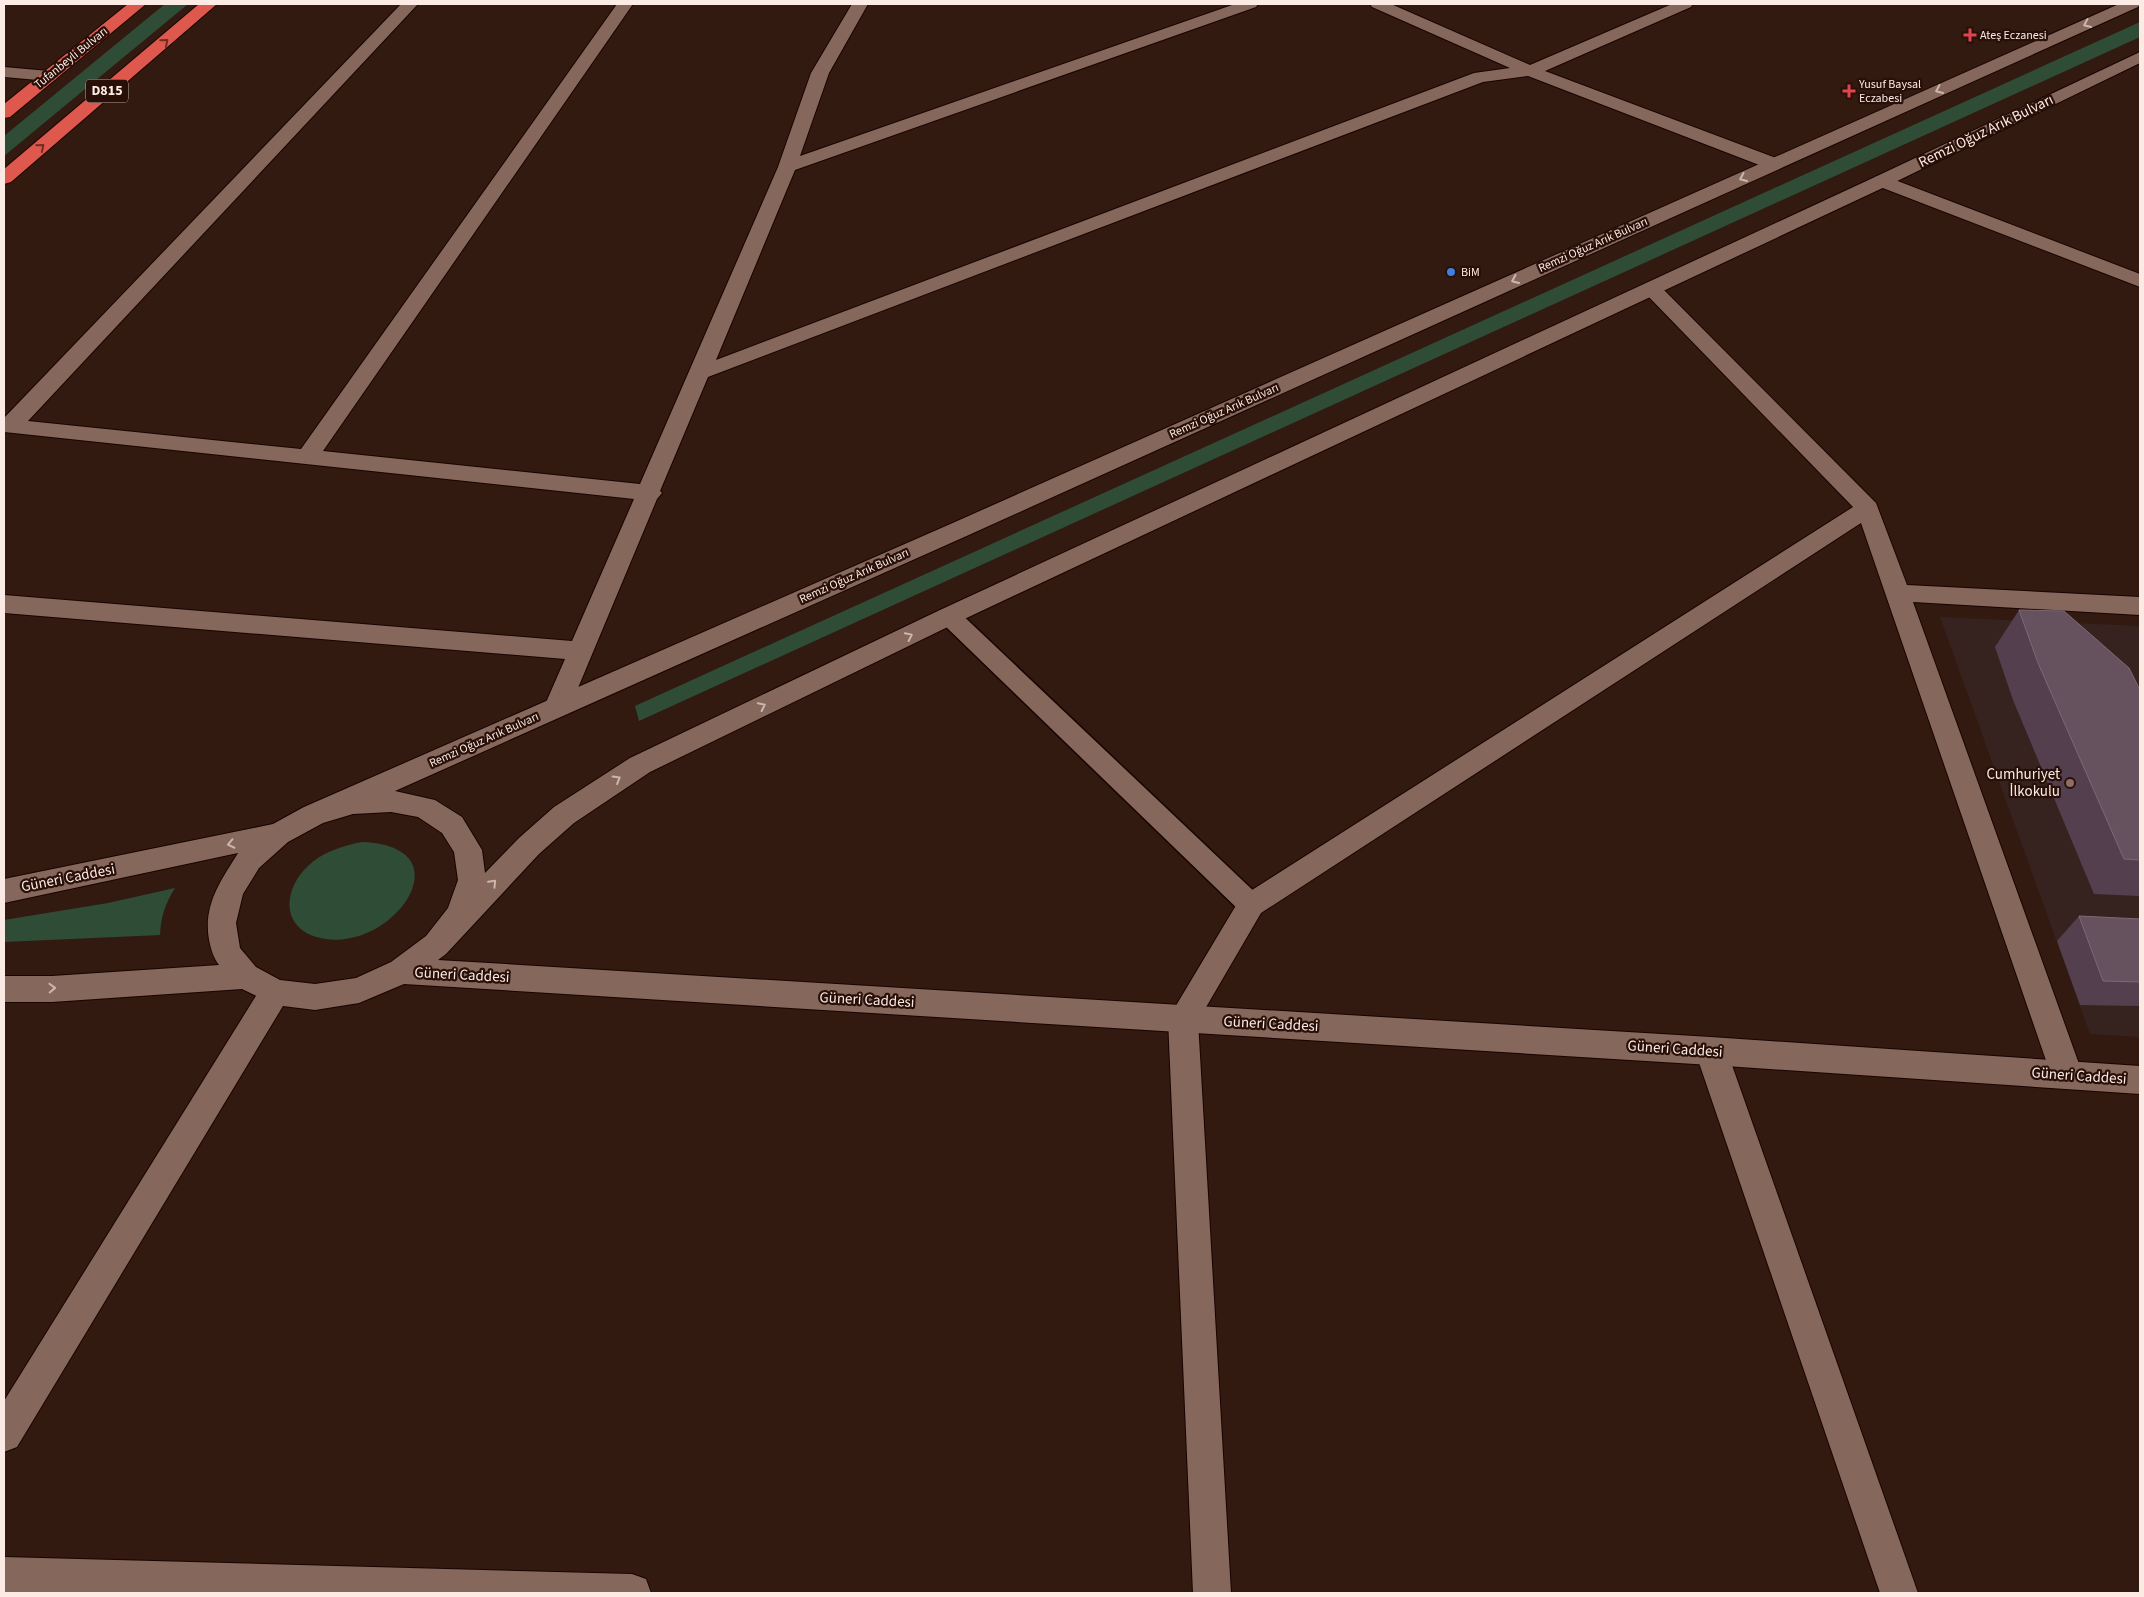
<svg xmlns="http://www.w3.org/2000/svg" width="2144" height="1597" font-family="'Source Sans 3',sans-serif">
<rect width="100%" height="100%" fill="#321a11"/>
<polygon fill="#362320" points="1940,617 2140,626 2140,1037 2090,1034"/>
<g fill="#2f4d36">
<polygon points="165,4 188,4 4,156 4,136"/>
<polygon points="2140,22 2140,37 639,721 635,706"/>
<path d="M362,842C466,846 396,949 326,939C283,933 280,894 307,867C322,852 342,846 362,842Z"/>
<path d="M175,888C165,904 161,916 160,935L4,942V920L108,903Z"/>
</g>
<g fill="none" stroke-linecap="round" stroke-linejoin="round">
<g stroke="#190401" stroke-width="3">
<polygon id="lane" points="949,608 957,610 1260,897 1264,905 1260,913 1251,916 1242,913 941,622 938,616 941,610"/>
</g>
<g stroke="#190401" stroke-width="2">
<g id="street">
<polygon points="401,4 418,4 28,421 301,449 617,4 633,4 323,451 640,484 778,167 811,73 852,4 868,4 829,73 800,156 1235,4 1258,4 1256,7 795,170 716,360 1474,73 1510,68 1372,7 1370,4 1391,4 1530,65 1672,4 1693,4 1691,7 1545,71 1781,160 1783,164 1781,168 1774,170 1767,168 1528,76 1483,82 708,377 660,491 662,493 657,499 570,707 566,714 557,717 548,714 544,707 565,659 4,613 4,595 572,641 634,499 4,432 4,418"/>
<polygon points="4,67 49,71 55,72 58,76 55,80 49,81 4,77"/>
<polygon points="1882,175 2140,274 2140,287 1875,185 1873,181 1875,177"/>
<polygon points="1652,283 1659,285 1876,503 1907,585 2140,597 2140,615 1913,602 2083,1075 2078,1085 2067,1089 2056,1085 2051,1075 1861,523 1261,913 1198,1021 1231,1593 1193,1593 1168,1019 1241,897 1853,507 1645,293 1642,289 1645,285"/>
<polygon points="275,979 286,983 290,992 286,1001 17,1447 4,1452 4,1401 264,983"/>
<polygon points="1711,1037 1722,1041 1727,1051 1918,1593 1880,1593 1695,1051 1700,1041"/>
<polygon points="4,1557 632,1574 646,1579 651,1593 4,1593"/>
</g>
</g>
<g stroke="#190401" stroke-width="2">
<path id="secondary" d="M2119,4H2140L2138,7L971,534L395,791L435,800L462,817L482,850L485,873L519,838L554,807L630,758L940,610L1875,177L2140,52V63L1889,185L958,622L650,772L574,823L539,854L446,954L438,960L1711,1037L2140,1066V1094L1711,1065L404,984L359,1003L315,1010L275,1005L242,989L52,1002H4V976H52L219,965C213,957 211,949 209,940C203,905 220,882 238,853L4,903V879L273,824L304,807L955,522ZM391,812L418,817L442,833L454,852L458,880L448,908L426,936L391,962L356,978L315,984L280,980L256,967L240,948L236,923L243,894L259,868L288,842L323,823L353,814Z"/>
</g>
<g stroke="#190401" stroke-width="2">
<g id="highway">
<polygon points="128,4 146,4 10,117 4,118 4,104"/>
<polygon points="199,4 217,4 11,182 4,184 4,169"/>
</g>
</g>
<use href="#lane" fill="#85675c" fill-rule="evenodd"/>
<use href="#street" fill="#85675c" fill-rule="evenodd"/>
<use href="#secondary" fill="#85675c" fill-rule="evenodd"/>
<use href="#highway" fill="#de584d" fill-rule="evenodd"/>
</g>
<g fill="#543f4f">
<polygon points="2019,610 2140,690 2140,896 2094,894 2013,700 1995,647"/>
<polygon points="2079,916 2140,919 2140,1006 2080,1005 2057,941"/>
</g>
<g fill="#66515f" stroke="#7d6974">
<polygon points="2019,610 2064,611 2129,668 2140,690 2140,860 2124,859 2038,663"/>
<polygon points="2079,916 2140,919 2140,982 2103,981"/>
</g>
<defs><path id="oneway-chevron" d="M-2-3.5L2.5 0L-2 3.5" fill="none" stroke-width="1.6" stroke-linecap="round" stroke-linejoin="round" transform="scale(1.25)"/></defs>
<g stroke="#ccb6ae">
<use href="#oneway-chevron" transform="translate(2087 24) rotate(156)"/>
<use href="#oneway-chevron" transform="translate(1939 90) rotate(156)"/>
<use href="#oneway-chevron" transform="translate(1743 178) rotate(156)"/>
<use href="#oneway-chevron" transform="translate(1515 280) rotate(156)"/>
<use href="#oneway-chevron" transform="translate(909 636) rotate(-26)"/>
<use href="#oneway-chevron" transform="translate(762 706) rotate(-26)"/>
<use href="#oneway-chevron" transform="translate(617 779) rotate(-31)"/>
<use href="#oneway-chevron" transform="translate(231 844) rotate(168)"/>
<use href="#oneway-chevron" transform="translate(493 883) rotate(-46)"/>
<use href="#oneway-chevron" transform="translate(52 988) rotate(-2)"/>
</g>
<g stroke="#712d24">
<use href="#oneway-chevron" transform="translate(165 42) rotate(-40)"/>
<use href="#oneway-chevron" transform="translate(41 147) rotate(-40)"/>
</g>
<g fill="#e0444e" stroke="#281008" stroke-width="2">
<path d="M1967.5 27.5h5v5h5v5h-5v5h-5v-5h-5v-5h5z"/>
<path d="M1846.5 83.5h5v5h5v5h-5v5h-5v-5h-5v-5h5z"/>
</g>
<circle fill="#3f7fe0" stroke="#281008" stroke-width="2" cx="1451" cy="272" r="5"/>
<circle fill="#8d6e63" stroke="#281008" stroke-width="2" cx="2070" cy="783" r="5"/>
<g text-anchor="middle" dominant-baseline="central" stroke-width="4.5" stroke-linejoin="round" paint-order="stroke">
<g font-size="12" fill="#fceae4" stroke="#281008" text-anchor="start">
<text x="1980" y="35">Ateş Eczanesi</text>
<text x="1859" y="84">Yusuf Baysal<tspan x="1859" dy="14">Eczabesi</tspan></text>
<text x="1461" y="272">BiM</text>
</g>
<g font-size="12" fill="#fceae4" stroke="#281008">
<text transform="translate(71 58) rotate(-39)">Tufanbeyli Bulvarı</text>
<text transform="translate(1593 245) rotate(-24)">Remzi Oğuz Arık Bulvarı</text>
<text transform="translate(1224 411) rotate(-24)">Remzi Oğuz Arık Bulvarı</text>
<text transform="translate(854 576) rotate(-24)">Remzi Oğuz Arık Bulvarı</text>
<text transform="translate(484 740) rotate(-24)">Remzi Oğuz Arık Bulvarı</text>
</g>
<rect fill="#281008" stroke="#bca9a2" stroke-width="1" x="86" y="79.5" width="42" height="23" rx="4"/>
<g font-size="14" font-weight="bold" fill="#fceae4">
<text x="107" y="91">D815</text>
</g>
<g font-size="15" fill="#fceae4" stroke="#281008">
<text transform="translate(1986 131) rotate(-26)">Remzi Oğuz Arık Bulvarı</text>
<text transform="translate(68 878) rotate(-11)">Güneri Caddesi</text>
<text transform="translate(462 975) rotate(3)">Güneri Caddesi</text>
<text transform="translate(867 1000) rotate(3)">Güneri Caddesi</text>
<text transform="translate(1271 1024) rotate(3)">Güneri Caddesi</text>
<text transform="translate(1675 1049) rotate(4)">Güneri Caddesi</text>
<text transform="translate(2079 1076) rotate(4)">Güneri Caddesi</text>
</g>
<g font-size="15" fill="#fceae4" stroke="#281008" text-anchor="end">
<text x="2060" y="774">Cumhuriyet<tspan x="2060" dy="17">İlkokulu</tspan></text>
</g>
</g>
<rect width="2144" height="1597" fill="none" stroke="#fceae4" stroke-width="10"/>
</svg>
